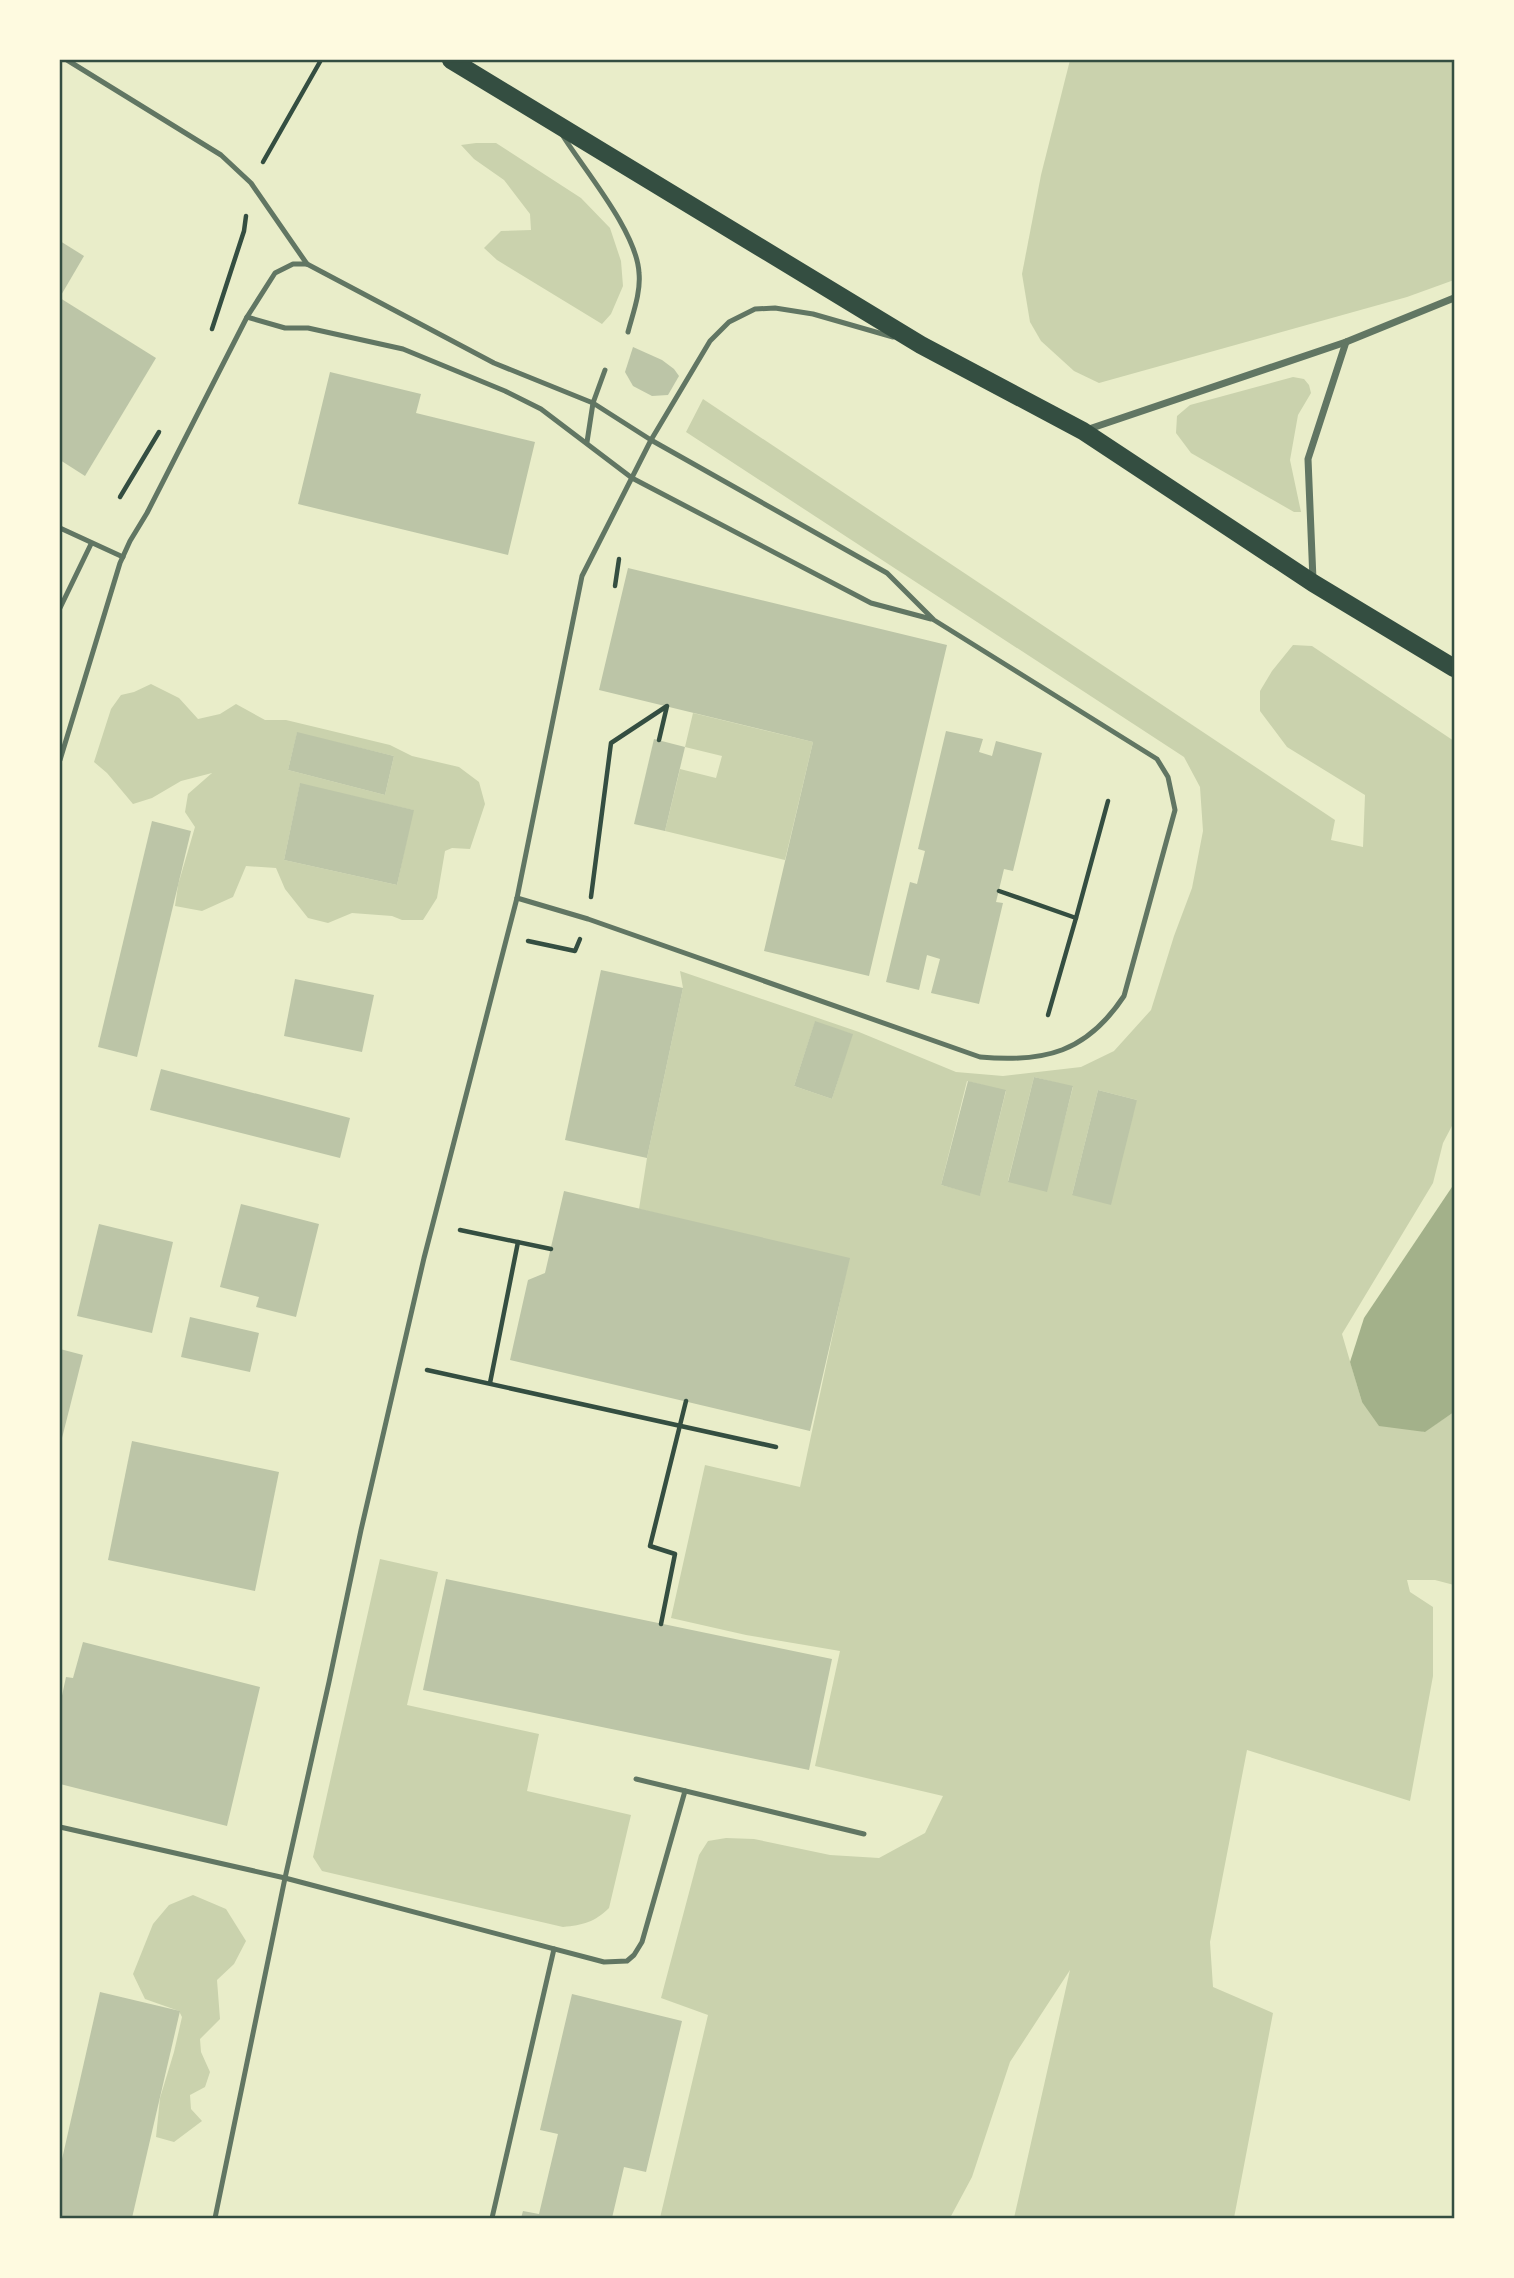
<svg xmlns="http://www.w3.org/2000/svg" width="1514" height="2278" font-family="'Fira Sans Condensed',sans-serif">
<rect width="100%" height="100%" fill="#e9edc9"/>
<g fill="#cad2ad" fill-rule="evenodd">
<polygon points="1070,60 1454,60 1454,280 1407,297 1099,383 1074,371 1041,341 1030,322 1022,274 1041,175"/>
<polygon points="476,143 496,143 581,198 610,228 621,261 623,286 611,314 602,324 497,260 484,248 501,231 531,230 530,214 504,180 474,159 461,145"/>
<polygon points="1293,377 1304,379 1309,385 1311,393 1298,415 1290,460 1301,512 1294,512 1191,453 1176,433 1177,416 1190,405"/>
<path d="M703,399L1335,820L1331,840L1363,847L1365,795L1287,747L1260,711V691L1272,671L1293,645L1312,646L1454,741V1122L1443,1143L1433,1183L1342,1334L1362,1402L1424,1432L1454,1412V1585L1435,1580H1407L1410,1592L1433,1607V1676L1410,1801L1247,1750L1210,1942L1213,1987L1273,2013L1234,2218H1014L1070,1970L1010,2062L972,2177L950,2218H660L708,2015L661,1998L699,1855L708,1841L726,1838L754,1839L830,1855L879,1858L925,1833L943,1796L815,1766L840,1651L746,1635L671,1618L705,1465L800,1487L849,1259L639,1209L647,1158L683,988L680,971L859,1032L956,1072L1003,1076L1081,1067L1114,1051L1151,1010L1174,936L1192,888L1203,831L1200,787L1184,757L686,432ZM815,1022L852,1034L832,1099L794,1086ZM1034,1077L1073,1087L1046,1191L1008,1181ZM967,1081L1006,1091L980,1195L941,1185ZM1098,1090L1137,1100L1072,1195Z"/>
<path d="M151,684L179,698L198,719L220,714L236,704L265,720H286L390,745L412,756L459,767L479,782L485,804L470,849L452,848L445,851L437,898L423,920H402L392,916L352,913L328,923L308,918L285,889L276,868L246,866L233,897L202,911L175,906L178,885L195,827L185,812L188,794L212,773L181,781L152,798L133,804L107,773L94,762L111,709L121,695L134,692ZM297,733L394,756L385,795L288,770ZM300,784L413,810L397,885L284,860Z"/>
<polygon points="693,713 813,742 785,860 665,831 680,769 716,778 722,756 685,747"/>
<path d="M380,1559L438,1572L407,1705L539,1734L527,1791L631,1815L609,1908C595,1922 583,1925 563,1927L322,1871L313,1857Z"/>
<polygon points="193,1895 226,1909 246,1941 234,1964 217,1980 220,2019 200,2039 201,2052 210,2072 205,2087 190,2095 191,2109 202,2121 174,2142 156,2137 160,2098 174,2052 182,2017 179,2011 145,1999 133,1974 153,1924 169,1905"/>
</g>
<polygon fill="#a3b18a" points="1454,1184 1454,1412 1425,1432 1379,1426 1362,1402 1350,1362 1364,1318"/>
<g fill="#bcc5a7">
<polygon points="60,241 84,256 60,297"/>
<polygon points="60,298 156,358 85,476 60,460"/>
<polygon points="633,347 662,360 674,369 679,376 668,395 652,396 633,386 625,372"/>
<polygon points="330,372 421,394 416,413 535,442 508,555 298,504"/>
<polygon points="628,568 947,645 869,976 764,951 813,742 599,690"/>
<polygon points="946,731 983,739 979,752 992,756 996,741 1042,753 1013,871 1004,869 996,902 1003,903 979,1004 931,993 940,959 927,955 919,990 886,982 910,882 917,884 925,851 918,849"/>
<polygon points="297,732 394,756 385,795 288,770"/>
<polygon points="654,739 685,747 665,831 634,824"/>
<polygon points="300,783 414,810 397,885 284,860"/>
<polygon points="152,821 191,831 137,1057 98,1047"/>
<polygon points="601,970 683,988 647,1158 565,1140"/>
<polygon points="295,979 374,995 362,1052 284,1036"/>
<polygon points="815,1021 853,1034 832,1099 794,1086"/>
<polygon points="161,1069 350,1118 340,1158 150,1110"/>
<polygon points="1034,1077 1073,1086 1047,1192 1008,1182"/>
<polygon points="968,1081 1006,1090 980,1196 941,1185"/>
<polygon points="1098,1090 1137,1100 1111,1205 1072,1195"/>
<polygon points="564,1191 850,1258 810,1431 510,1360 528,1280 545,1273"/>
<polygon points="241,1204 319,1224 296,1317 256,1307 259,1297 220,1287"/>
<polygon points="99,1224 173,1242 152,1333 77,1316"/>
<polygon points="190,1317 259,1333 250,1372 181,1357"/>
<polygon points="60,1349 83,1355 60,1446"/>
<polygon points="132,1441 279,1472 255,1591 108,1560"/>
<polygon points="446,1579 832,1659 809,1770 423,1690"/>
<polygon points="83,1642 260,1687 227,1826 60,1784 60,1705 66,1677 73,1678"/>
<polygon points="100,1992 180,2011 132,2218 60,2218 60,2168"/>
<polygon points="572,1994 682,2021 646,2172 624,2167 612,2218 521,2218 523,2211 539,2214 558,2134 540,2130"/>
</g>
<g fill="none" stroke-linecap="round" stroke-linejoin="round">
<g stroke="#344e41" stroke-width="4.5">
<polyline points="263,162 321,60"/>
<polyline points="212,329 244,231 246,216"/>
<polyline points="120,497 159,432"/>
<polyline points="615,586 619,559"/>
<polyline points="999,891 1076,918 1108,801"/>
<polyline points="591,897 611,743 667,706 659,740"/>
<polyline points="528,941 575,951 580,939"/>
<polyline points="1048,1015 1076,918"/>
<polyline points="460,1230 551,1249"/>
<polyline points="427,1370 776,1447"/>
<polyline points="490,1383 518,1242"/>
<polyline points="661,1624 675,1554 650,1546 686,1401"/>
</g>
<g stroke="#617663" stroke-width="5">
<polyline points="67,60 221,155 251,183 307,264"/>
<path d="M563,136C585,171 637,232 639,273C641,292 633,313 628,332"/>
<polyline points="247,317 285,328 308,328 403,349 505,391 541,409 632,478 871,603 931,619"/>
<polyline points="60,528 123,557"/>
<polyline points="60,608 91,544"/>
<polyline points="60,760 120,563 130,541 147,513 247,317 275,273 293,264 307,264 494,363 593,403 605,370"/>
<path d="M517,898L588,919L980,1057C1045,1063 1087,1052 1124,996L1175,810L1168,777L1157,759L934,620L887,573L651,440L593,403L587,442"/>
<polyline points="636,1779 864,1834"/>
<polyline points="60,1827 285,1878 604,1962 627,1961 634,1955 642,1942 685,1791"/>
<polyline points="215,2218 285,1878 329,1682 361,1530 424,1258 517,898 582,576 651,440 710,341 729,322 755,309 775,308 813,314 893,337"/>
<polyline points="492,2218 554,1949"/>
</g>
<g stroke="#617663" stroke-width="7">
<polyline points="1086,430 1346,342 1454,298"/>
<polyline points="1313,580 1308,459 1346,342"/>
</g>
<polyline stroke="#344e41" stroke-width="18" points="451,60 921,345 1083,431 1313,583 1454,668"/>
</g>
<rect width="1514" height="2278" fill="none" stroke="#fefae0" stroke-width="122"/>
<rect x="61" y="61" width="1392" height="2156" fill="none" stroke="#344e41" stroke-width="2.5"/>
</svg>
